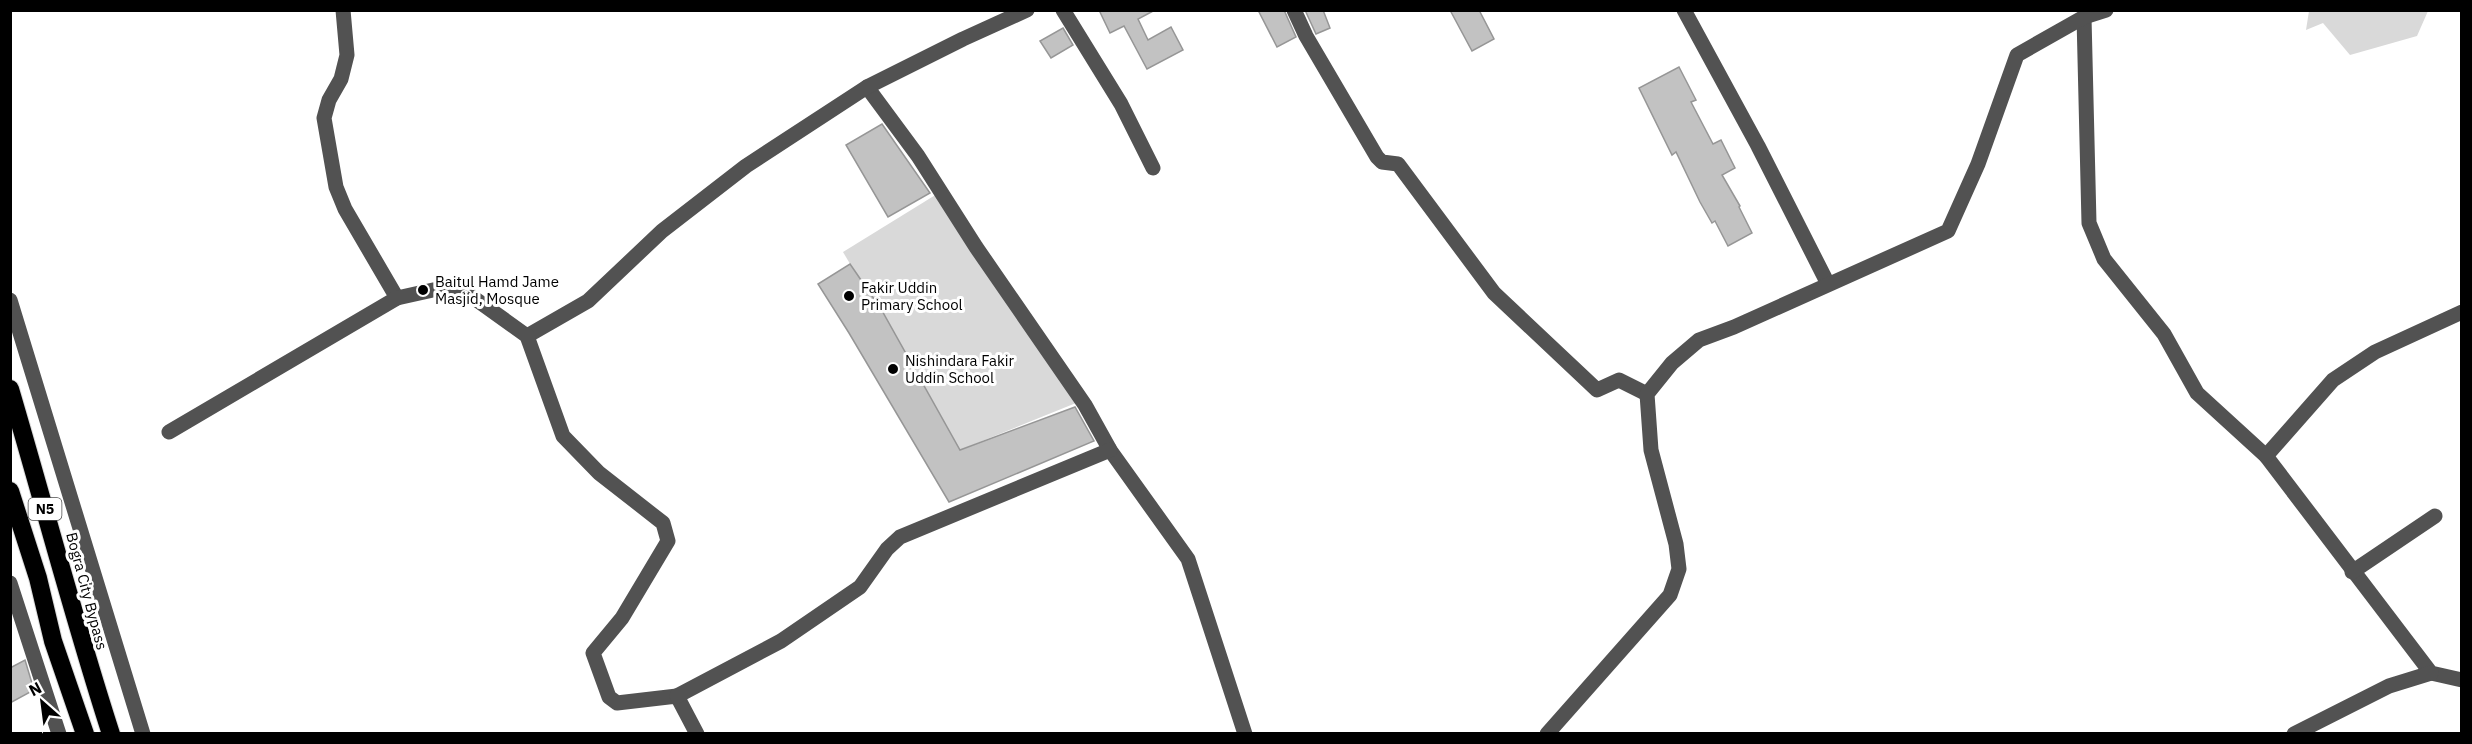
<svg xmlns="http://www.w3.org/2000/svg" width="2472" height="744" font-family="'IBM Plex Sans',sans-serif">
<rect width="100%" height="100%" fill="#fff"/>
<g fill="#d9d9d9">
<polygon points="2309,11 2309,10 2428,11 2417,36 2350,55 2323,23 2306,30"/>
<polygon points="937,194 1076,403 960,450 843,252"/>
</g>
<g fill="#c2c2c2" stroke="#969696" stroke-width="1.5">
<polygon points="1099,10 1155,10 1138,19 1148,40 1171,27 1183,50 1147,69 1124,26 1110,33"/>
<polygon points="1258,10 1284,10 1296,37 1277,47"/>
<polygon points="1305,10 1323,10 1330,28 1316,34"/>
<polygon points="1450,10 1479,10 1494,39 1472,51"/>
<polygon points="1063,28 1073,45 1051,58 1040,41"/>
<polygon points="1679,67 1696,100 1691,102 1713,144 1721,140 1735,168 1722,175 1740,206 1739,207 1752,233 1728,246 1715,221 1712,223 1700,202 1676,152 1672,155 1639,88"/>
<polygon points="882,124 930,193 888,217 846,145"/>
<polygon points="850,264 881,309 960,450 1075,407 1094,441 949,502 849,333 818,284"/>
<polygon points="25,660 34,690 10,703 10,668"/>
</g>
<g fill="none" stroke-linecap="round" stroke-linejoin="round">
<g stroke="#dbdbdb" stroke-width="20">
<g id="highway">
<path d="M10,389C44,504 74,620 111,734"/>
<polyline points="10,491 38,578 53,641 85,734"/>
</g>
</g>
<g stroke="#525252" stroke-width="15">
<polyline points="343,10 347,55 341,79 329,100 324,118 336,187 345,209 397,298"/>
<polyline points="1063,10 1121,104 1153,168"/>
<polyline points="1294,10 1306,36 1377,157 1382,162 1398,164 1494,293 1597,390 1619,380 1647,394"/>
<polyline points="1684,10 1758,146 1828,284"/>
<polyline points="2084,17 2089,223 2104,259 2164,334 2197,393 2266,456 2431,673 2462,680"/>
<polyline points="867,87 918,156 976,247 1085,405 1110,450 1188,559 1245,734"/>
<polyline points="10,300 143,734"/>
<polyline points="527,336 588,301 662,231 746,166 867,87 963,39 1027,10"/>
<polyline points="169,432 397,298 433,290 460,288 527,336 563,436 599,473 663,523 668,541 622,618 593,653 609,697 617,703 677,696 697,734"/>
<polyline points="2266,456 2333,380 2375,352 2462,312"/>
<polyline points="2352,572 2435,516"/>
<polyline points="10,583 59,734"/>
<polyline points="677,696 781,641 860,587 887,549 900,537 1110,450"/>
<polyline points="1547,734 1670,595 1679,569 1676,544 1651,450 1647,394 1672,363 1699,340 1734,327 1948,231 1978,164 2017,55 2084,17 2106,10"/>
<polyline points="2294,734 2389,686 2431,673"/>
</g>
<use href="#highway" stroke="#000" stroke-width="18"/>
</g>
<g fill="#000" stroke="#fff" stroke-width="2">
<circle cx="423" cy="290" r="6"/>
<circle cx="849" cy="296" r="6"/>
<circle cx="893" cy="369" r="6"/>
</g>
<g text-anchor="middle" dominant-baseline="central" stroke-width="6" stroke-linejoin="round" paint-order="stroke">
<rect fill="#fff" stroke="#4c4c4c" stroke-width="1.5" x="28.5" y="498" width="33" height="22" rx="4.5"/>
<g font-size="14" font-weight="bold" fill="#000">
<text x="45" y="509">N5</text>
</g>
<g font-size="15" fill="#000" stroke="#fff" text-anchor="start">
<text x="435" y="281">Baitul Hamd Jame<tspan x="435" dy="17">Masjid, Mosque</tspan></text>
<text x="861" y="287">Fakir Uddin<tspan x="861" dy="17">Primary School</tspan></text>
<text x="905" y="360">Nishindara Fakir<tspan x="905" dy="17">Uddin School</tspan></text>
</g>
<g font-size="15" fill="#000" stroke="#fff">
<text transform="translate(87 591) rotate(75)">Bogra City Bypass</text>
</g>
</g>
<rect width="2472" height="744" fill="none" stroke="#000000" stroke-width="24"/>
<g transform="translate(42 702) rotate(332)" stroke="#ffffff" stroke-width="4.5" paint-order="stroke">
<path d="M0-4.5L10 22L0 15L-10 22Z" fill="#000000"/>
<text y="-9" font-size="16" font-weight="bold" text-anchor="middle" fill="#000000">N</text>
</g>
</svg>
